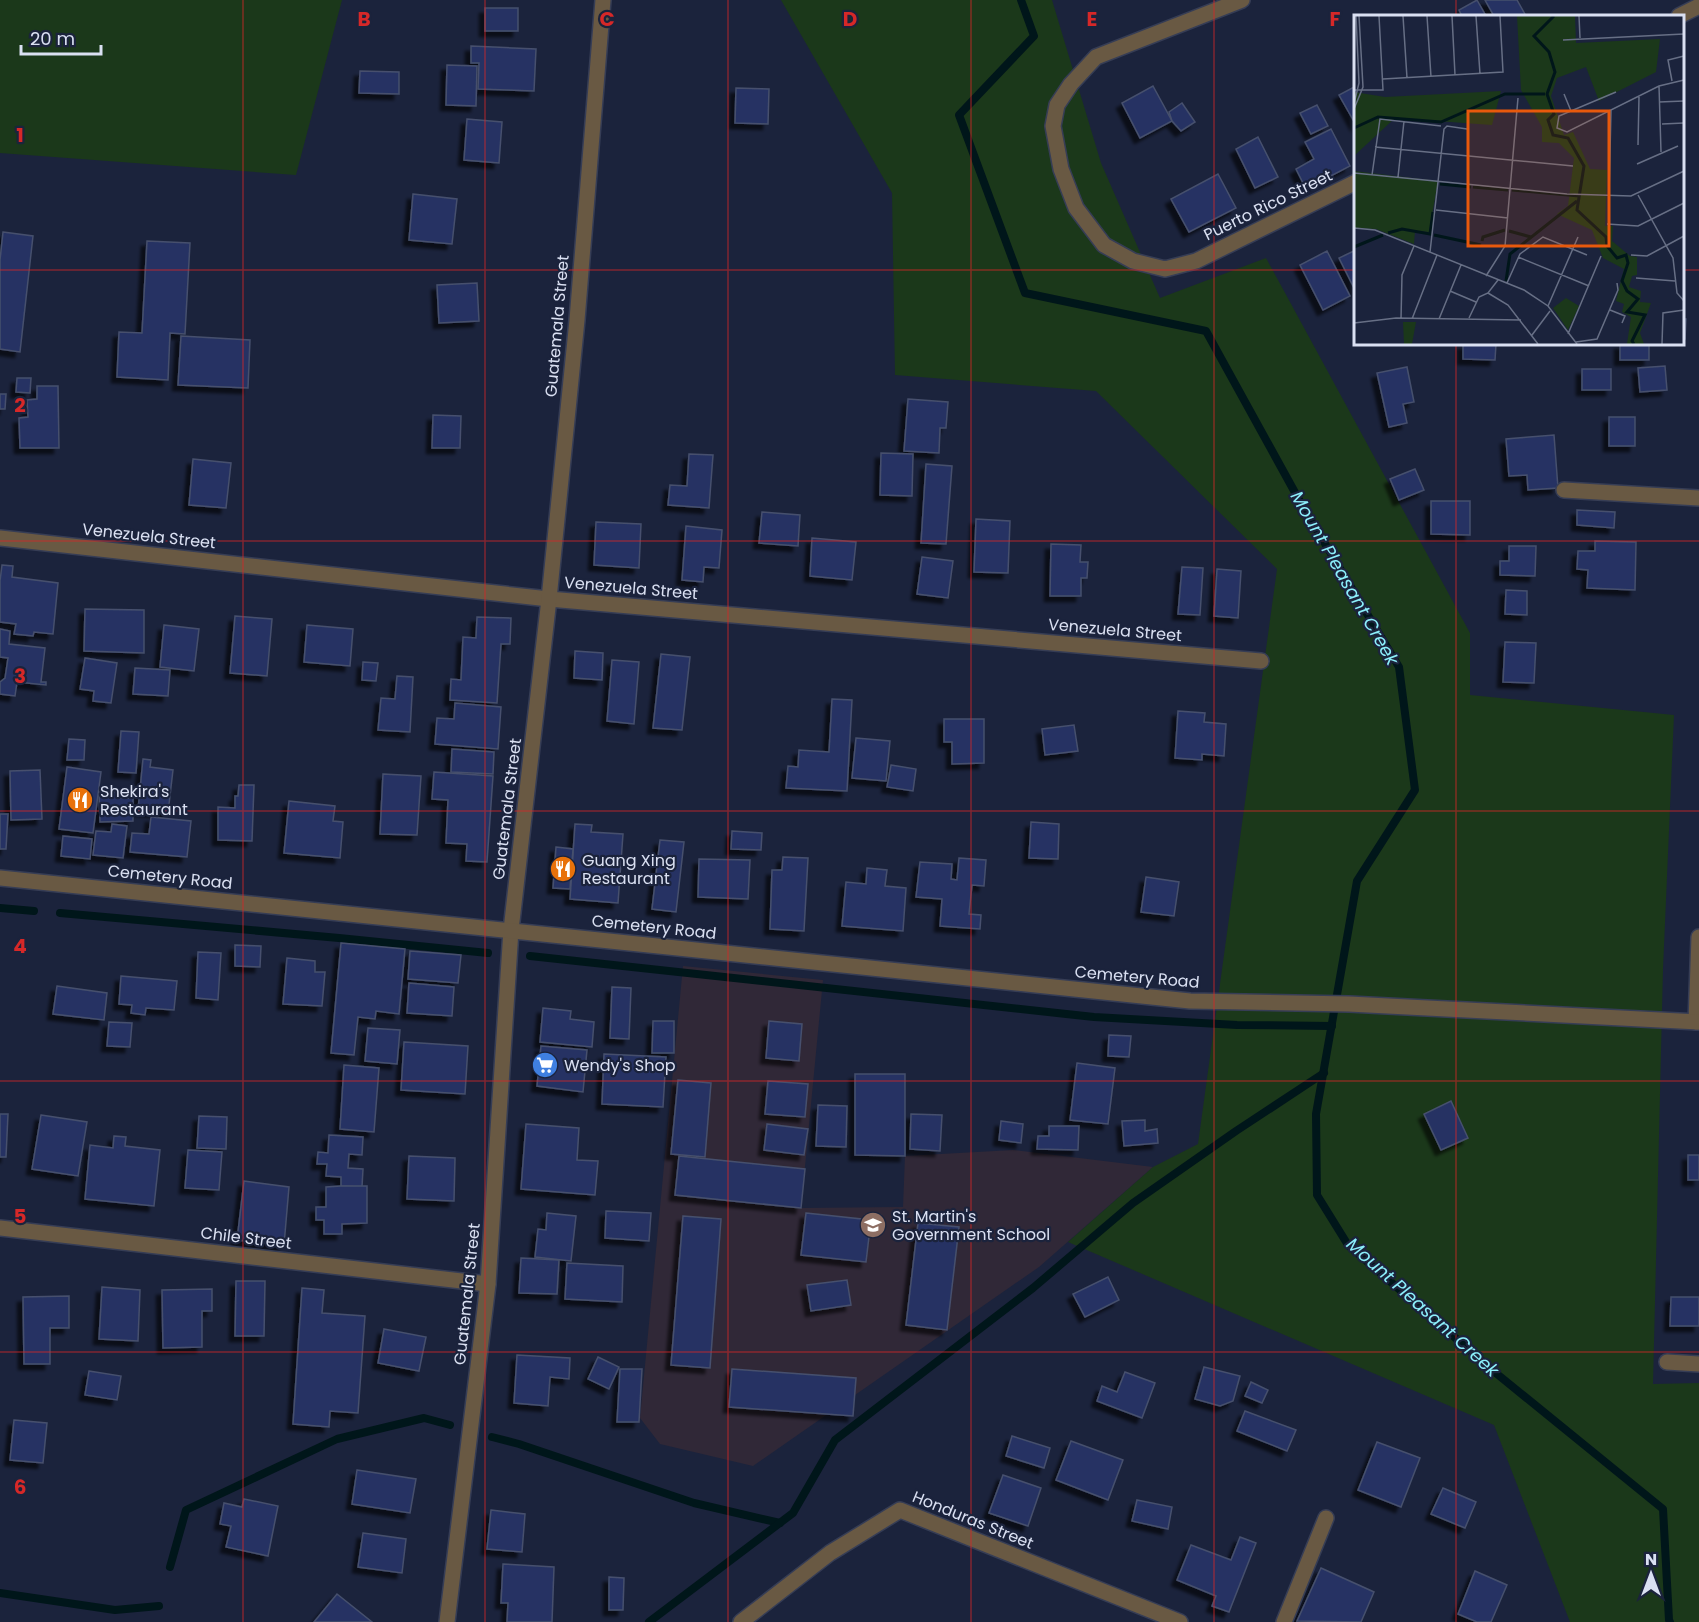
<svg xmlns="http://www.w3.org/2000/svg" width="1699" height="1622" font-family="Poppins,sans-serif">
<defs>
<filter id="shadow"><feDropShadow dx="-5.5" dy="5.5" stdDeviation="1.5" flood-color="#0009"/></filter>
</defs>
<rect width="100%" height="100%" fill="#1b233c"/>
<polygon fill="#302837" points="683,966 823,980 801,1208 903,1207 905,1156 1013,1150 1153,1167 1039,1267 753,1466 660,1444 640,1418"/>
<g fill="#1b381a">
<polygon points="0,0 342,0 296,175 0,153"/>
<polygon points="781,0 1052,0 1101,163 1160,298 1266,258 1470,633 1470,695 1674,715 1663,969 1653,1384 1699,1383 1699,1622 1570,1622 1494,1425 1068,1242 1153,1167 1198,1144 1277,569 1096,391 895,375 892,193"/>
</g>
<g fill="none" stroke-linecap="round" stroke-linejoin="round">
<g stroke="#00161a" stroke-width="8">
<polyline points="1021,0 1034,36 959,115 1025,293 1206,331 1303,507 1399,667 1415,790 1357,881 1316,1114 1317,1195 1348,1245 1497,1374 1663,1509 1669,1620 1670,1622"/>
<polyline points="0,908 34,911"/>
<polyline points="60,913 339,938 488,953"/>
<polyline points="530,956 1094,1017 1237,1025 1332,1026"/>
<polyline points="492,1437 519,1444 694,1503 780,1523"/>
<polyline points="170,1567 186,1510 337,1439 424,1418 450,1425"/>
<polyline points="0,1593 115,1610 159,1606"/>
<polyline points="649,1622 793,1513 835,1440 1033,1288 1133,1203 1236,1131 1324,1073"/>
</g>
</g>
<g fill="#263364" stroke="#46506d" stroke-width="1.5" filter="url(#shadow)">
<polygon points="1477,0 1486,16 1462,16 1459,10"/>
<polygon points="1485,0 1517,0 1526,16 1494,16"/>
<rect x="485" y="8" width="33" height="23"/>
<polygon points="471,46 536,49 534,91 478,89 479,63 471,63"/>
<polygon points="447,65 477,66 476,106 446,105"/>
<polygon points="360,71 399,72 399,94 359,93"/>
<polygon points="1153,86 1172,121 1140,138 1122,103"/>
<polygon points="1356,86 1356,125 1339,95"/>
<polygon points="736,88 769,89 768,124 735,123"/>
<polygon points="1182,103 1195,122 1181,131 1172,121 1169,112"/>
<polygon points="1317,105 1328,126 1311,134 1300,113"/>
<polygon points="467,119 502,122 499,163 464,160"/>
<polygon points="1331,129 1350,166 1306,189 1296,169 1314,159 1305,142"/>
<polygon points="1258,137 1278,177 1255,188 1236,149"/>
<polygon points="1218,174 1236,208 1189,232 1171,199"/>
<polygon points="413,194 457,199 452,244 409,240"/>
<polygon points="3,232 33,236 20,352 0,349 0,260"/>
<polygon points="147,241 190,243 185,334 170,333 168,380 117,377 119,332 142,333"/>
<polygon points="1356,250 1356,292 1339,258"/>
<polygon points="1327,251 1350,296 1323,310 1300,265"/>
<polygon points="477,283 479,321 439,323 437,285"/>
<polygon points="1682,319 1686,319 1685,339 1682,339"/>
<polygon points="181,336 250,340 248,388 178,385"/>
<polygon points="1463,344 1496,344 1495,360 1463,359"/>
<rect x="1620" y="344" width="29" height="16"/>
<polygon points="1665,366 1667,390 1640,392 1638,368"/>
<polygon points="1407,367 1414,402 1403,404 1407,423 1389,427 1377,373"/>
<rect x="1582" y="369" width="29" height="21"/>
<polygon points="17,378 31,378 30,393 16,392"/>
<polygon points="37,386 58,386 59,448 20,448 19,418 28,417 27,400 37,399"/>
<polygon points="0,394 6,394 5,409 0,409"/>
<polygon points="908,399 948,402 946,428 940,428 939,453 904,451"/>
<polygon points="433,415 461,416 460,448 432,448"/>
<rect x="1609" y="417" width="26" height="29"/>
<polygon points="1554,435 1558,488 1528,490 1527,475 1509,476 1506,439"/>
<polygon points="881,453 913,454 912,496 880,495"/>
<polygon points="689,454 713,455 709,508 668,505 670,485 687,486"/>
<polygon points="193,459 231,463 226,508 189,505"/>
<polygon points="926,464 952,466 946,544 921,543"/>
<polygon points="1415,469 1424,490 1399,500 1390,479"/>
<polygon points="1431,501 1470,501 1470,535 1431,534"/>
<polygon points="1577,510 1615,512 1614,528 1577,525"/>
<polygon points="762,512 800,515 798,546 759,543"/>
<polygon points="976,519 1010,521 1008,573 974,572"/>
<polygon points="596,522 641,524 639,568 594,565"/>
<polygon points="686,526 722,530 719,568 704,567 703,582 682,580"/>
<polygon points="812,538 856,542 852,580 810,576"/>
<polygon points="1595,541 1636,542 1635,590 1587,588 1588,570 1577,569 1578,551 1595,551"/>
<polygon points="1051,544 1081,545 1080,562 1088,562 1087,578 1081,578 1081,596 1050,596"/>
<polygon points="1509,546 1536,546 1535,576 1500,575 1500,561 1509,561"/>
<polygon points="922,557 953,561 948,598 917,594"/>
<polygon points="2,565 13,566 12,577 58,583 53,634 34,632 33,636 14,634 16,624 0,622 0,581"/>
<polygon points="1182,567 1203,568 1200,615 1178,614"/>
<polygon points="1217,569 1241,571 1238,618 1214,616"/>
<polygon points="1506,590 1527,591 1527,615 1505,614"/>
<polygon points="85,609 144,610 144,653 84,651"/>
<polygon points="235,616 272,619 267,676 230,673"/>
<polygon points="477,617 511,618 510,644 501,644 497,703 450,700 451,679 461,680 463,637 476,638"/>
<polygon points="164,625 199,629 194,671 160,667"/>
<polygon points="307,625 353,629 350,666 304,662"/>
<polygon points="0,629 10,631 9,644 45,648 41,682 46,682 46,685 17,682 15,696 0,694 0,682 5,678 8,658 0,657"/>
<polygon points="1505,642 1536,643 1534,683 1503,682"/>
<polygon points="575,651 603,653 602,680 574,678"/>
<polygon points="661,654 690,657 682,730 653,728"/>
<polygon points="85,658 117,663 111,703 93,701 94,691 80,689"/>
<polygon points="612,660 639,662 634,724 607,721"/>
<polygon points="363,662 378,663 376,681 362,680"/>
<polygon points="135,668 170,670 168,696 133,694"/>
<polygon points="397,676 413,677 410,732 378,730 381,698 395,699"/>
<polygon points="832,699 852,700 847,791 786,788 788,766 798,767 799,750 829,752"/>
<polygon points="455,703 501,707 498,749 435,744 437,718 454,719"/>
<polygon points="1178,711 1205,713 1204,722 1226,724 1224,756 1202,754 1202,760 1175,758"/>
<polygon points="944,719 984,719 984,763 952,764 952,742 944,742"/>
<polygon points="1074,725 1078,751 1045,755 1042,729"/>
<polygon points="121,731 139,732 136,773 118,772"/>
<polygon points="856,738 890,741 886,781 852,778"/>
<polygon points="69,739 85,740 84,760 67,760"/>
<polygon points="452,749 494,752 493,774 451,772"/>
<polygon points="143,759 151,760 150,767 173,770 168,813 138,810"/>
<polygon points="891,765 916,769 913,791 887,787"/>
<polygon points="67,767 101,772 93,833 59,829"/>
<polygon points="40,770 42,819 11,820 10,771"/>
<polygon points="434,772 493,776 487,862 466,861 467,844 446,843 448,800 432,799"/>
<polygon points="383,774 421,776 417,835 380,834"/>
<polygon points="239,785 254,785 252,841 218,840 218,807 235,808 235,796 238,796"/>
<polygon points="99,792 120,792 121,798 133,798 133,821 100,822"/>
<polygon points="289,801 335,806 333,821 343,822 340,858 284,853"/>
<polygon points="0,814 8,814 6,849 0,849"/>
<polygon points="151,817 191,821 187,857 130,852 132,833 149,834"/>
<polygon points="1031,822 1059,824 1058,859 1029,858"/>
<polygon points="112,824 127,826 123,858 93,855 96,831 111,832"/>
<polygon points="575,824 592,825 591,832 623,834 618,903 570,899"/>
<polygon points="732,831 762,833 761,850 731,849"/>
<polygon points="63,836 92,839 90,859 61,856"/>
<polygon points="660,840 684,842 676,912 652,909"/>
<polygon points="556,847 573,849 570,889 553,888"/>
<polygon points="783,857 808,858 804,931 770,929 772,870 782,870"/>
<polygon points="959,858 986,860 984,886 972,885 969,914 981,915 980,929 940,926 942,899 916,897 920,862 952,864 951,879 957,880"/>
<polygon points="699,859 750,860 748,899 698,897"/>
<polygon points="867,868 887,870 885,886 906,888 903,931 842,926 846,882 866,884"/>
<polygon points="1146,877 1179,882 1174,916 1141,912"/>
<polygon points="341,943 405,949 399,1014 376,1011 375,1019 358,1017 354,1055 331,1053"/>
<polygon points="235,945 261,946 260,967 235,966"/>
<polygon points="410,951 461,955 458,983 408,979"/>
<polygon points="198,952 221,953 218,1000 196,998"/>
<polygon points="287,958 315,961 315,972 325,972 322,1006 283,1004"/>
<polygon points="121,976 177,981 174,1010 146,1008 145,1015 131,1013 132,1005 119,1004"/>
<polygon points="409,983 454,987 452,1016 407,1013"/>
<polygon points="57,986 107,993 104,1020 53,1014"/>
<polygon points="612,987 631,988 629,1039 610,1038"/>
<polygon points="543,1008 571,1011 570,1019 594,1022 592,1047 540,1042"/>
<polygon points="653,1021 674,1021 674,1053 652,1053"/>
<polygon points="769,1021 802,1024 799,1061 766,1058"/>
<polygon points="109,1022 132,1023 130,1047 107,1046"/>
<polygon points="368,1028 400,1030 397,1064 365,1061"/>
<polygon points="1109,1035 1131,1036 1129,1057 1108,1056"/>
<polygon points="404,1042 468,1046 465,1094 401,1090"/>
<polygon points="541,1046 587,1050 583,1092 537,1086"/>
<polygon points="604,1054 666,1057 663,1107 602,1104"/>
<polygon points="1077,1063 1115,1068 1108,1124 1070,1120"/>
<polygon points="344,1065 379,1068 374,1132 340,1129"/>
<polygon points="855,1074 905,1074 905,1156 855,1155"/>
<polygon points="678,1080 711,1083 705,1157 671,1154"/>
<polygon points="768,1081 808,1084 805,1117 765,1114"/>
<polygon points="1451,1101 1468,1138 1441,1150 1424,1114"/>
<polygon points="818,1105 847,1106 846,1147 816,1146"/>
<polygon points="0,1114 8,1114 6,1157 0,1157"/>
<polygon points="911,1114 942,1115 940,1151 910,1149"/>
<polygon points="41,1115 87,1122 78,1176 32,1169"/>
<polygon points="199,1116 227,1117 226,1149 197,1148"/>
<polygon points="1145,1120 1145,1131 1157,1129 1158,1143 1124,1146 1122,1121"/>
<polygon points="1001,1121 1023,1124 1021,1143 999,1140"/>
<polygon points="526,1124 579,1128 577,1160 598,1161 595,1195 521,1189"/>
<polygon points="767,1124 808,1129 804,1155 764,1150"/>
<polygon points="1049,1126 1079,1126 1078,1150 1037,1149 1038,1136 1049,1136"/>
<polygon points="329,1135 363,1137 362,1155 349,1154 348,1168 363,1169 362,1187 341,1186 341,1177 326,1176 327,1164 317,1164 318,1152 328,1153"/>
<polygon points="114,1136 126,1137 125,1146 160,1150 154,1206 85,1199 90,1145 113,1148"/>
<polygon points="188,1150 222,1152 219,1190 185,1188"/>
<rect x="1688" y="1155" width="11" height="25"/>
<polygon points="409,1156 455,1158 454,1201 407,1199"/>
<polygon points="679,1156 805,1169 801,1208 675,1195"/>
<polygon points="244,1181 289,1187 284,1245 237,1240"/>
<polygon points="341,1186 367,1186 367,1223 342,1224 342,1234 324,1234 324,1220 316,1220 316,1207 326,1207 326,1187"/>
<polygon points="606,1211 651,1213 649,1241 605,1238"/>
<polygon points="547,1213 576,1216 571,1261 535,1257 538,1229 546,1230"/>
<polygon points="806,1213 871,1220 866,1262 801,1255"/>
<polygon points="683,1216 721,1219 710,1368 671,1365"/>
<polygon points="918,1223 959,1227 947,1330 906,1325"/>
<polygon points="521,1258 559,1260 557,1294 519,1293"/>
<polygon points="567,1263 623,1266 622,1302 565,1299"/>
<polygon points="1108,1277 1119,1300 1085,1317 1073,1294"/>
<polygon points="847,1280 851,1305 811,1311 807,1285"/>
<polygon points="236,1281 265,1281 264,1336 235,1336"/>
<polygon points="102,1287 140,1290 138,1341 99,1339"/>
<polygon points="302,1288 324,1290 322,1313 365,1316 358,1413 330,1411 329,1427 293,1424"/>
<polygon points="212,1289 212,1311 202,1311 202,1347 163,1348 162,1290"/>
<polygon points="69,1296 69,1328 50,1328 50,1364 24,1364 23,1297"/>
<polygon points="1671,1297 1699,1297 1699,1326 1670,1326"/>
<polygon points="384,1329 426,1337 419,1371 378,1363"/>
<polygon points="517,1355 570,1358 569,1379 550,1377 548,1406 514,1403"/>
<polygon points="598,1357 619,1367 609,1389 588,1379"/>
<polygon points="1204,1367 1240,1376 1233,1401 1220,1406 1195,1399"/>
<polygon points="620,1369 642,1369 639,1422 617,1422"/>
<polygon points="732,1369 856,1378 853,1416 729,1407"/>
<polygon points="89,1371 121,1376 117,1400 85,1395"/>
<polygon points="1125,1372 1155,1383 1142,1418 1097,1401 1102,1386 1117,1392"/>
<polygon points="1251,1382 1268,1390 1262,1403 1245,1396"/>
<polygon points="1245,1411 1296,1430 1287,1451 1237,1431"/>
<polygon points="14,1420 47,1423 43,1463 10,1460"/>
<polygon points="1012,1436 1050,1448 1044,1468 1006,1456"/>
<polygon points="1071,1441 1123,1460 1108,1500 1056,1480"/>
<polygon points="1377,1442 1420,1458 1401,1507 1358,1490"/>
<polygon points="357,1470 416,1479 410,1513 352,1504"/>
<polygon points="1003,1475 1041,1488 1028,1526 989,1513"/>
<polygon points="1443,1488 1476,1502 1465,1528 1431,1514"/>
<polygon points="244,1499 278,1506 268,1556 226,1547 231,1526 220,1524 224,1503 242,1507"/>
<polygon points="1137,1500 1172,1507 1168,1529 1132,1521"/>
<polygon points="491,1510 525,1514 522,1552 487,1549"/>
<polygon points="363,1533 406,1539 402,1573 358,1567"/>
<polygon points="1240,1537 1256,1543 1229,1612 1212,1606 1216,1596 1177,1580 1191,1545 1231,1560"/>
<polygon points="503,1564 554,1567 552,1622 507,1622 508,1603 501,1603"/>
<polygon points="1321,1568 1374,1592 1361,1622 1297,1621"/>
<polygon points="1475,1571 1507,1585 1491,1622 1477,1622 1458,1614"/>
<polygon points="609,1577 624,1578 623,1610 609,1610"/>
<polygon points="337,1594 372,1622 314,1622"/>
</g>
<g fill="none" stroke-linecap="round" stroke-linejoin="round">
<g stroke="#363d55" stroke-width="18">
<g id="minor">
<polyline points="1242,0 1096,57 1071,84 1057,105 1053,126 1061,169 1076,208 1104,245 1133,261 1165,269 1196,261 1356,182"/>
<polyline points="1679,16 1699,6"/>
<polyline points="1564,490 1699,498"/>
<polyline points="0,538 549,599 1261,661"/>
<polyline points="1696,1022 1699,937"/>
<polyline points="0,1228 488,1284"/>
<polyline points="1667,1362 1699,1364"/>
<polyline points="447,1622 488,1284 511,930 549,599 577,320 603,0"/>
<polyline points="741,1622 830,1553 900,1510 1180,1622"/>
<polyline points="1284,1622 1326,1518"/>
</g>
</g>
<g stroke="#363d55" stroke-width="18">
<polyline id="tertiary" points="0,878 1190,1001 1349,1004 1699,1022"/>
</g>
<use href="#minor" stroke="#695943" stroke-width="15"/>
<use href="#tertiary" stroke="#695943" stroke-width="15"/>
</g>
<path fill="none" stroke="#d62828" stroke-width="1.5" stroke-opacity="0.55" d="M243,0V1622M485,0V1622M728,0V1622M971,0V1622M1214,0V1622M1456,0V16M0,270H1356M1682,270H1699M1456,344V1622M0,541H1699M0,811H1699M0,1081H1699M0,1352H1699"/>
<defs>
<g id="restaurant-disc" transform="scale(1.35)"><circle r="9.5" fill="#e8710a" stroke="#1b233c"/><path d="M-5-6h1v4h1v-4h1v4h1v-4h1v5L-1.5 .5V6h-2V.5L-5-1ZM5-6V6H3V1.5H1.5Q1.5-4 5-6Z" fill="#fff"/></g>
<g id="supermarket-disc" transform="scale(1.35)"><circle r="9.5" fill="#3f7fe0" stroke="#1b233c"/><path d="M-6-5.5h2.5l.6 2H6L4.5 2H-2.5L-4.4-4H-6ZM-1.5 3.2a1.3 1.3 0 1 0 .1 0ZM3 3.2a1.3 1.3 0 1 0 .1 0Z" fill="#fff"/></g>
<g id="school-disc" transform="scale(1.35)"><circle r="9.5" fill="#8d6e63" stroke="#1b233c"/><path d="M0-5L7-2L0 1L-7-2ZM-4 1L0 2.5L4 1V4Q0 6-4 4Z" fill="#fff"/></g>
</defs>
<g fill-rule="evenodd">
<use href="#restaurant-disc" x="80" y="800"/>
<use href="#restaurant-disc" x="563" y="869"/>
<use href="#supermarket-disc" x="545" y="1065"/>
<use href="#school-disc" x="873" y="1225"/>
</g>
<g text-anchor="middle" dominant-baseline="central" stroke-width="4.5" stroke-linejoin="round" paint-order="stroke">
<g font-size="16" fill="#dae0f2" stroke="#1b233c">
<text transform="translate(1268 205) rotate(-26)">Puerto Rico Street</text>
<text transform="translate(557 326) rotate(-85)">Guatemala Street</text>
<text transform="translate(149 536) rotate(6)">Venezuela Street</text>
<text transform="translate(631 588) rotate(5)">Venezuela Street</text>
<text transform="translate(1115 630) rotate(5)">Venezuela Street</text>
<text transform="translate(507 809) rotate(-83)">Guatemala Street</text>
<text transform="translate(170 877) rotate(6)">Cemetery Road</text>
<text transform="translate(654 927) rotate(6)">Cemetery Road</text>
<text transform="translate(1137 977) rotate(5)">Cemetery Road</text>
<text transform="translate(246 1238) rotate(7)">Chile Street</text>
<text transform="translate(467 1294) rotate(-84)">Guatemala Street</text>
<text transform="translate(973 1520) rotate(22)">Honduras Street</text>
</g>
<g font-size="16" fill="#dae0f2" stroke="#1b233c" text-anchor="start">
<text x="100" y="791">Shekira's<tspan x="100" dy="18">Restaurant</tspan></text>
<text x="582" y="860">Guang Xing<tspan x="582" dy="18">Restaurant</tspan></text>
<text x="564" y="1065">Wendy's Shop</text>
<text x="892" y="1216">St. Martin's<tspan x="892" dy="18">Government School</tspan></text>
</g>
<g font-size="18" font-style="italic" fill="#8ceffb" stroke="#1b233c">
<text transform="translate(1345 578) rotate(60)">Mount Pleasant Creek</text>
<text transform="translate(1423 1307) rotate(42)">Mount Pleasant Creek</text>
</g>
</g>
<g transform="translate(1354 15)">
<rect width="330" height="330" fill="#1b233c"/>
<path d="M163,1H221L222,28L306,24L302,57L245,86L232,52L203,63L197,81L210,120L219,117L236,154L253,155L251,211H259L258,226L276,241L283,242V260L278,261L275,272L287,276L286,287L297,288L286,318L290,329H273L277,302L268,297L270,289L262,286L270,254L249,243L238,215L203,199L214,191L220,143L205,128L188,127V112L167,75ZM147,76L138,110L41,103L0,141V77L31,82ZM0,156L84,166L75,217L61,216L60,229L22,214L0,213ZM212,283L225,291L214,315L199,293ZM49,307H62L58,329H50Z" fill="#1b381a"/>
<path fill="none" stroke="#00161a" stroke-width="3" d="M200,1L180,21L195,37L201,57L193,79L200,99L194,105L199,120L214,123L230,151L223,195L252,222L253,231L263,243L272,240L274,248L268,266L273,276L284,284L273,297L291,300L278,326L280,329M0,113L24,102L87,107L151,79H191M86,169L117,172M119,172L154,175M158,175L225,181M155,216L177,222M34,218L48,214L76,219L79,197M80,220L127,230M128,226L129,222L151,215M0,232L29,220M152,266L156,239L223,186"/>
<path fill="none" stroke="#676f85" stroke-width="1.5" d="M49,1L53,63M73,1L77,62M98,1L101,60M122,1L126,59M225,1L226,23M209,25L330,19M29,64L149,57L146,1M318,66L314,45L330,41M305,71L307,137M0,75H29L25,1M262,77L205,101L203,113L213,117L305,71L330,65M210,79L217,96M305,87L330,86M0,89L5,68L2,1M0,94L9,72L5,1M308,109L330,108M284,130L285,82M21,132L219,151M283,149L324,131M0,158L213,179L277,181L330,156M18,160L26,104L87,111M44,162L50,106M255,180L257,95M284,180L319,243L323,278L330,286M82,195L154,203M253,209L284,211L330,188M0,213L21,215L170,275L194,291L223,329M76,237L90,114L93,111L113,114M277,240L293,241L330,221M164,242L235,271M132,261L151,231L164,83M282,263L321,266M153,268L166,239L189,222L233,240M96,276L122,287M134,278L154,290L184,329M194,291L224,222M256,295L271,301L268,308M115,303L125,282L134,278L144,265M47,304L48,260L60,231M58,304L83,240M85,304L107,250M0,308L42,303L167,305M214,319L247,241M178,320L196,296M222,327L243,324L264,275L263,268M308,329L309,298L330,295"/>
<path fill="#e8590c" fill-opacity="0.15" stroke="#e8590c" stroke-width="3" d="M114,96H255V231H114Z"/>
<rect width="330" height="330" fill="none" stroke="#dae0f2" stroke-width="3"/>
</g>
<g font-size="20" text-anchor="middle" font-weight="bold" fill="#d62828" stroke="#1b233c" stroke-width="4.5" stroke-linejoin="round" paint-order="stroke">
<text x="364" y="26">B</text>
<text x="607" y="26">C</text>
<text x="850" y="26">D</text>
<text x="1092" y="26">E</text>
<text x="1335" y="26">F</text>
<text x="20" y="142">1</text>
<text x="20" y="412">2</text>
<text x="20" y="683">3</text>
<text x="20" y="953">4</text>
<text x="20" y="1223">5</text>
<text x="20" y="1494">6</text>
</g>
<g transform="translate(1651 1574)" stroke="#1b233c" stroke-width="4.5" paint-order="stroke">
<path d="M0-4.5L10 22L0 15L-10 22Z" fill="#dae0f2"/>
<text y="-9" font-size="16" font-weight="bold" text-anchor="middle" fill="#dae0f2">N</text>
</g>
<path d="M21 45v9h80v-9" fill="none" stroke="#dae0f2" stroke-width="3"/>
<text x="30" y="45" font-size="18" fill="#dae0f2" stroke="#1b233c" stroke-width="4.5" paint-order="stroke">20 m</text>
</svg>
